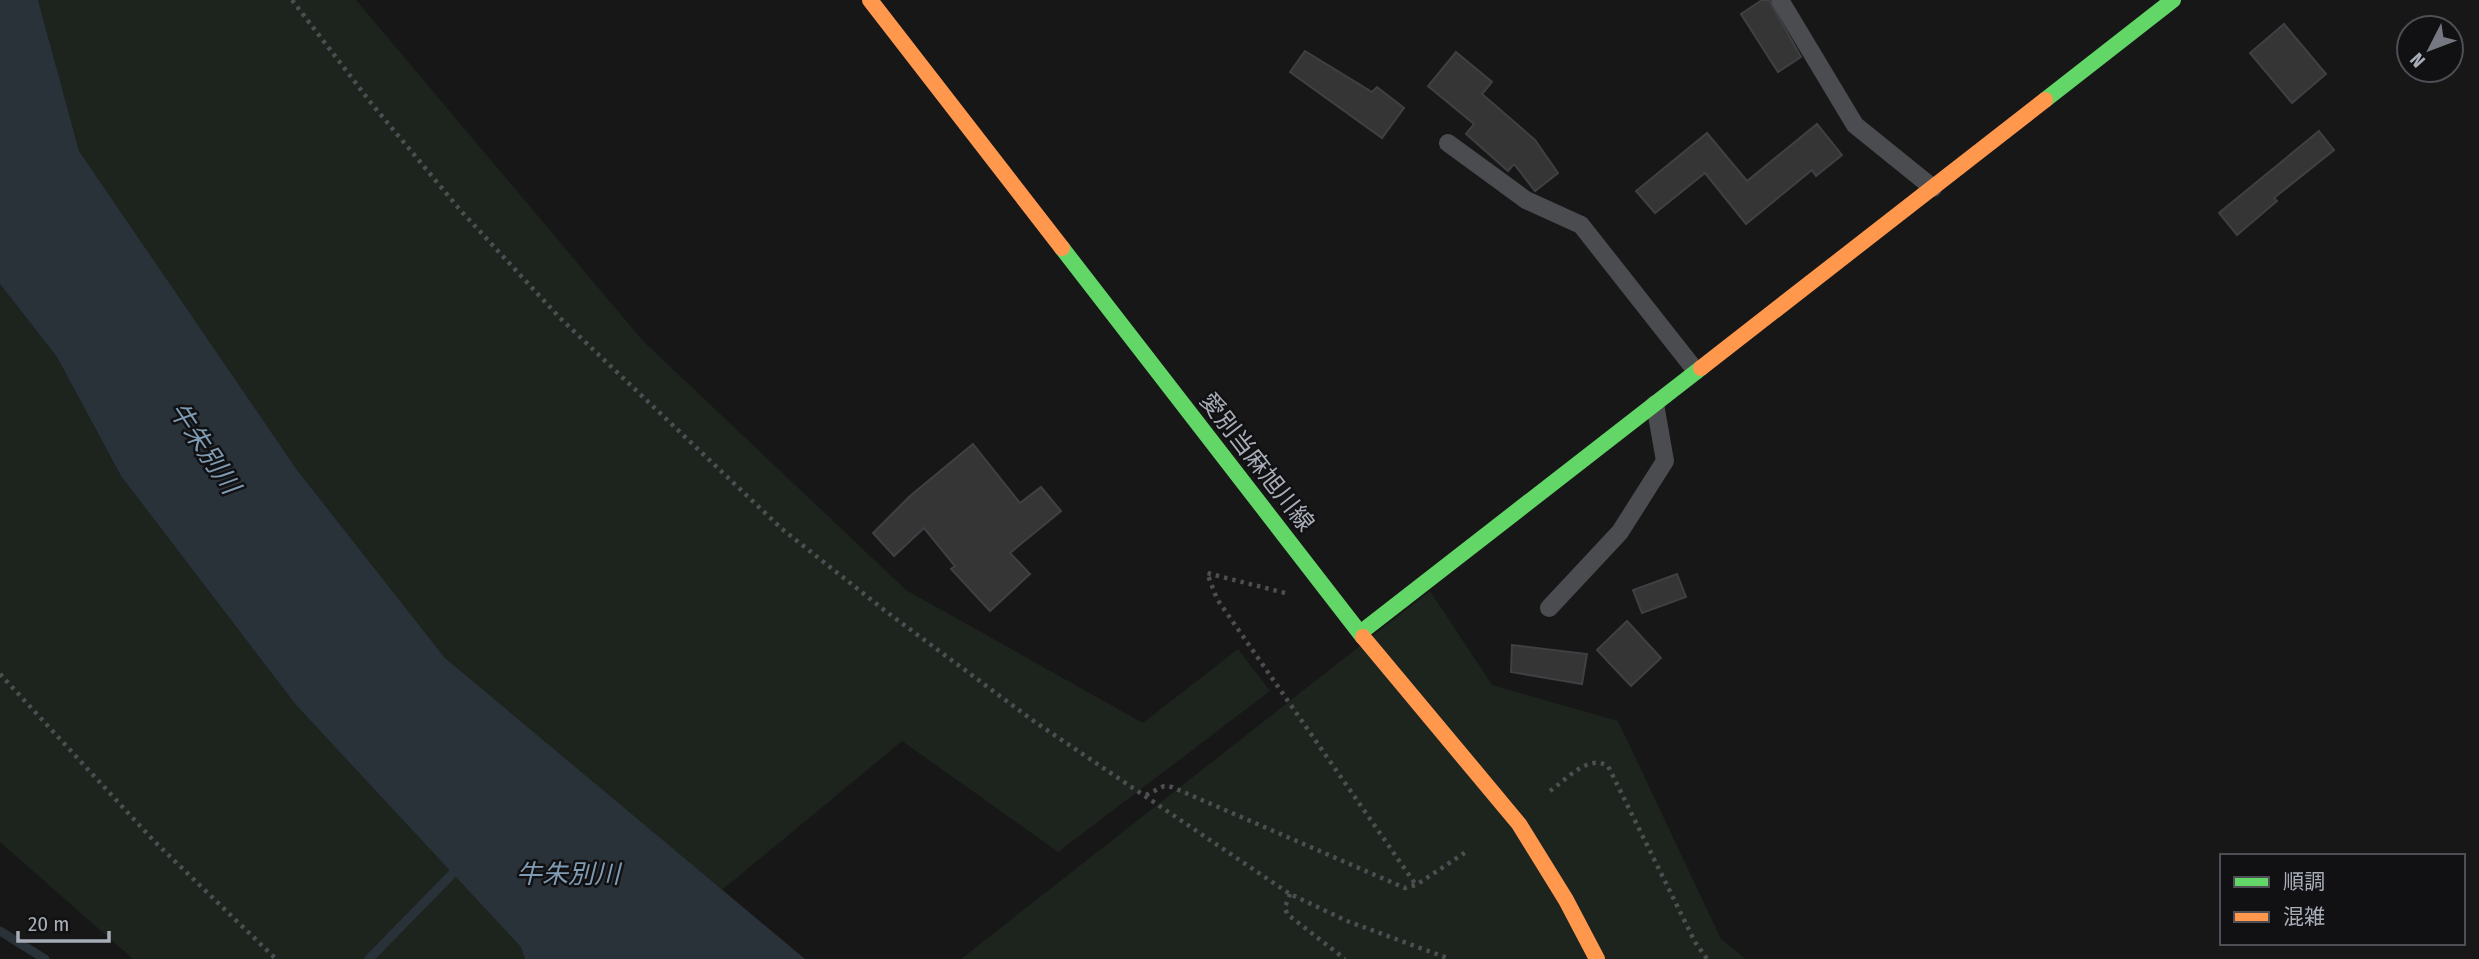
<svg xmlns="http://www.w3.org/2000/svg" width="2479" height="959" font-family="'Fira Sans Condensed','Noto Sans JP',sans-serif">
<rect width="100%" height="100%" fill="#171717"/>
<g fill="#1d241e">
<polygon points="38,0 356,0 643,341 906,590 1143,723 1238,649 1270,691 1058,852 902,741 722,890 445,658 297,470 79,151"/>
<polygon points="0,284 57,357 121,476 296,705 522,948 525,959 133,959 0,842"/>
<polygon points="1430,591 1492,685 1618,721 1721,939 1746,959 961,959"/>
</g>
<polygon fill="#2a3239" points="0,0 38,0 79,151 297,470 445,658 805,959 525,959 521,947 296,705 121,476 57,357 0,284"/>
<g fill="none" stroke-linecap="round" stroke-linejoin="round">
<g stroke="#2a3239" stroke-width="9">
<polyline points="0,931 45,959"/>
<polyline points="369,959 461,865"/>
</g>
</g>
<g fill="#353536" stroke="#3f4043" stroke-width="2">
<polygon points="1762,0 1769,0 1801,57 1778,72 1741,14"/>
<polygon points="2284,24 2326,74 2292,103 2250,53"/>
<polygon points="1305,51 1372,92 1377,87 1404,108 1382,138 1290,72"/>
<polygon points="1456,52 1492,82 1482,94 1535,140 1558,173 1535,191 1514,164 1508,171 1466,134 1474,124 1428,86"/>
<polygon points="1817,124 1842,155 1816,176 1812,170 1746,224 1705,173 1655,213 1636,191 1707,133 1747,181"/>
<polygon points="2319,131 2334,150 2274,198 2277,201 2237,235 2219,213"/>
<polygon points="973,444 1020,503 1041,487 1061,511 1010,553 1030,574 990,611 951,569 955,566 924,528 894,556 873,533 910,496"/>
<polygon points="1677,574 1686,597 1642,613 1633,590"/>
<polygon points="1627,621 1661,658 1631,686 1597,650"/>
<polygon points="1512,645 1587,654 1582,684 1511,672"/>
</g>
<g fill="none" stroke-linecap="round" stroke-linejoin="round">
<g stroke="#4d4e52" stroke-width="4.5" stroke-dasharray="3.5 5" stroke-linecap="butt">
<polyline points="292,0 371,103 461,211 560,318 782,529 888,613 1035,722 1290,894 1347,921 1450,959"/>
<polyline points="1285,593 1207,573 1217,599 1416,885"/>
<polyline points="0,674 153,840 276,959"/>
<path d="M1550,791C1567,779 1588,754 1608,766L1695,942L1707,959"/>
<polyline points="1146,795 1164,786 1172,787 1405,888 1416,885 1469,850"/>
<polyline points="1290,894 1285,907 1287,914 1345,959"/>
</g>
<g stroke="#4b4c50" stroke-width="18">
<polyline points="1780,0 1855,125 1933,188"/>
<polyline points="1448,143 1526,200 1581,225 1696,371"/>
<polyline points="1549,608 1620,532 1665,461 1655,404"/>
</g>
<g stroke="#63d668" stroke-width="16">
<polyline points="2045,100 2173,0"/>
<polyline points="1062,248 1363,637"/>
<polyline points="1360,633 1701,368"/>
</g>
<g stroke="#ff974d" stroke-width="16">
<polyline points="870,0 1062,248"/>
<polyline points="1701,368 2045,100"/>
<polyline points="1363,637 1519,824 1566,900 1597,959"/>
</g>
</g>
<g text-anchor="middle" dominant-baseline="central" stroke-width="5" stroke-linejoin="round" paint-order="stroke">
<g font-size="24" fill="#a8adb8" stroke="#111113">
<text transform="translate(1257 462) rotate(52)">愛別当麻旭川線</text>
</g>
<g font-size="26" font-style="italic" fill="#7f9bb3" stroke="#111113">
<text transform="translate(204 448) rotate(56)">牛朱別川</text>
<text x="568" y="874">牛朱別川</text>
</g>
</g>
<rect x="2220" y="854" width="245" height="91" fill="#111113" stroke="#4d4f55" stroke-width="2"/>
<rect x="2234" y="877" width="35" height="10" fill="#63d668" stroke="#4d4f55" stroke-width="2"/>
<text x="2283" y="889" font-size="21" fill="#a8adb8">順調</text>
<rect x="2234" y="912" width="35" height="10" fill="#ff974d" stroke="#4d4f55" stroke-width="2"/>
<text x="2283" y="924" font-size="21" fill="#a8adb8">混雑</text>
<g transform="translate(2430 49) rotate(228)"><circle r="33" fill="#111113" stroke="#4d4f55" stroke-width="2"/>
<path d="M0-5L12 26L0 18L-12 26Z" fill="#757880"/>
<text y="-10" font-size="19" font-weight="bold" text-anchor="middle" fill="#a8adb8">N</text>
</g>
<path d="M18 931v10h91v-10" fill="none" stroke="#a8adb8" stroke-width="3.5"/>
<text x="28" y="931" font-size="21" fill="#a8adb8" stroke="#111113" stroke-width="5" paint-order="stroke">20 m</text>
</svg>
